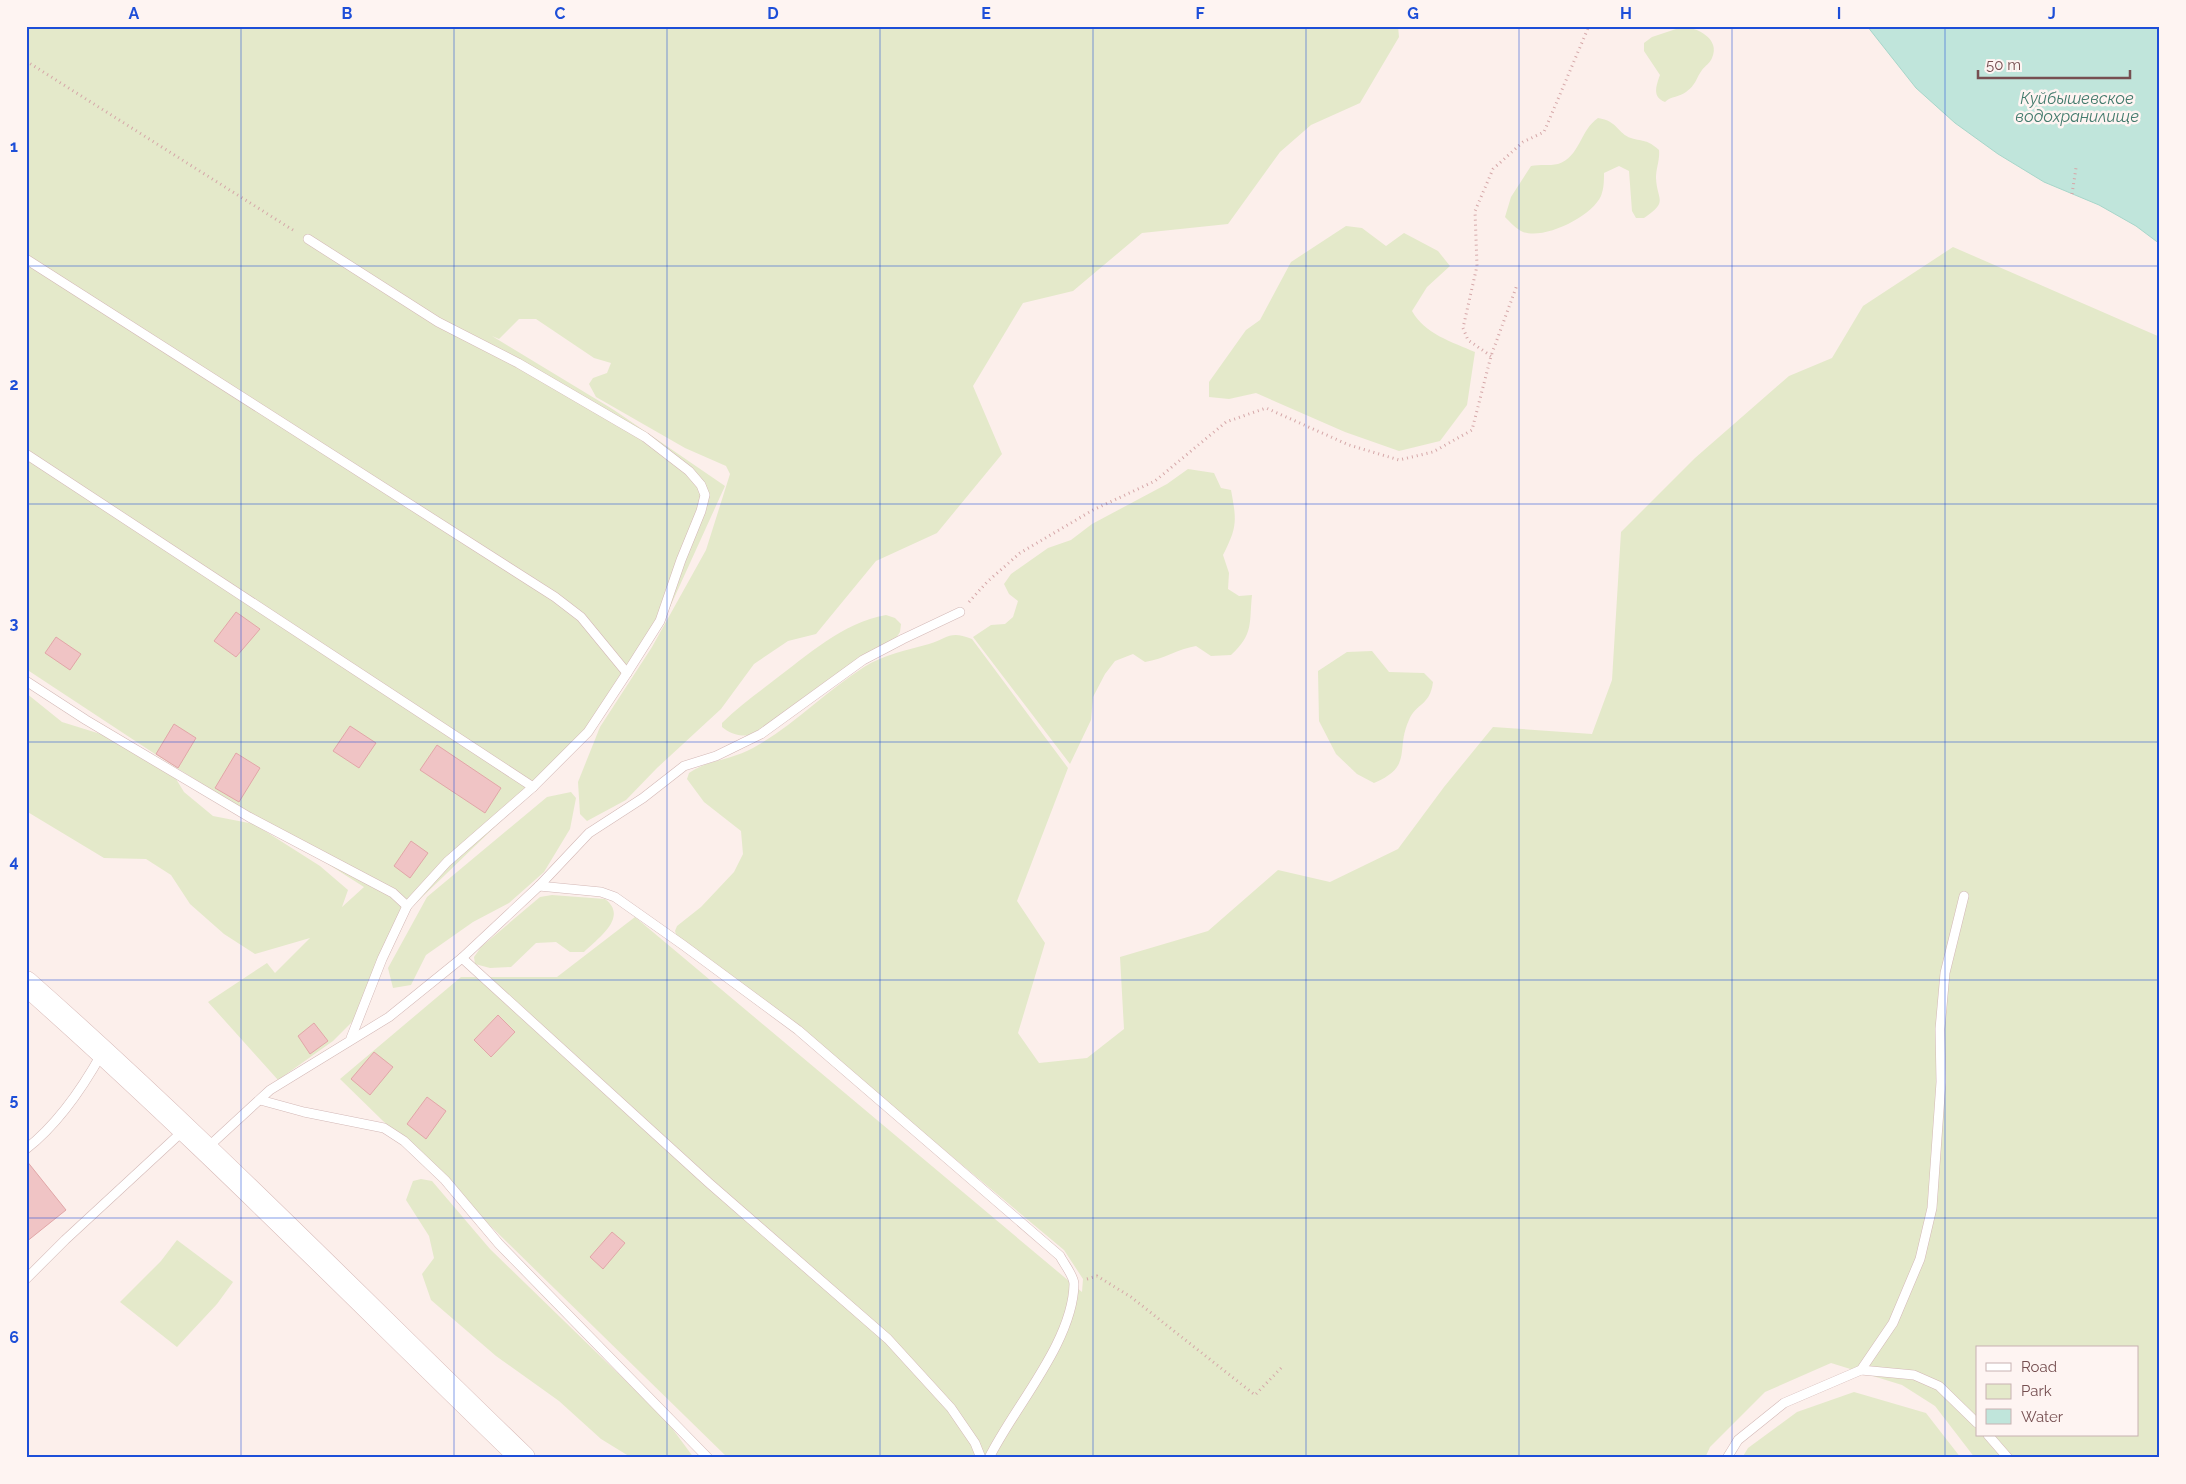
<svg xmlns="http://www.w3.org/2000/svg" width="2186" height="1484" font-family="Raleway,sans-serif">
<rect width="100%" height="100%" fill="#fcefeb"/>
<g fill="#e4e9ca" fill-rule="evenodd">
<polygon points="26,26 1398,26 1399,37 1360,103 1311,125 1280,152 1228,224 1142,233 1073,291 1023,303 973,386 1002,454 937,533 876,561 816,634 788,641 754,664 721,709 657,768 626,800 587,821 580,814 578,782 600,727 652,647 706,550 730,474 726,466 685,448 596,397 589,384 593,378 607,373 611,363 594,358 536,319 519,319 499,339 492,336 614,410 725,486 665,618 595,730 417,902 396,919 353,1021 333,1041 278,1080 208,1002 267,963 275,973 310,938 255,954 224,934 190,904 171,875 146,859 104,858 26,811 26,693 62,722 107,736 173,774 184,792 213,816 254,824 320,866 348,890 342,907 364,887 155,754 26,669"/>
<path d="M1682,27C1697,27 1721,39 1712,58C1710,63 1705,66 1702,70C1696,78 1696,85 1686,92C1680,97 1671,96 1665,102C1652,97 1656,86 1660,75L1644,51V43L1652,37Z"/>
<path d="M1598,118C1618,121 1618,134 1631,138C1644,142 1647,139 1659,150C1660,160 1656,168 1656,178C1657,201 1669,201 1644,218H1636L1632,211L1629,171L1619,166L1604,173C1604,181 1604,188 1601,196C1592,216 1545,240 1523,232C1516,229 1510,222 1505,217L1511,197L1531,166C1540,164 1549,166 1558,164C1580,157 1580,130 1598,118Z"/>
<path d="M1346,226L1362,228L1386,246L1404,233L1438,251L1450,266L1427,287L1412,311C1425,334 1452,342 1475,352L1467,405L1440,441L1399,451L1345,432L1256,393L1229,399L1209,397V382L1246,330L1260,320L1291,262Z"/>
<path d="M1953,247L2160,337V1458H1975L1935,1406L1902,1385L1831,1363L1765,1392L1710,1447L1705,1458H728L340,1079L461,977H557L635,917L1082,1292L1083,1279L1064,1250L768,1003L677,937L675,931L677,926L701,907L734,872L743,854L741,831L704,802L687,779L689,773C707,760 732,760 753,748C793,726 825,692 864,667C883,655 907,650 929,644C948,638 950,630 972,639L1068,768L1017,901L1045,943L1018,1033L1039,1063L1087,1058L1124,1029L1120,957L1208,931L1278,870L1330,882L1398,849L1444,787L1493,727L1592,734L1612,680L1621,532L1695,458L1789,376L1832,358L1863,306ZM1977,1348H2137V1435H1977Z"/>
<path d="M1188,469L1214,473L1221,488L1231,490C1237,522 1237,527 1223,555L1229,573L1228,589L1239,596L1252,595C1249,623 1254,634 1231,655L1211,656L1196,646C1178,649 1164,659 1145,662L1133,654L1115,661L1105,674L1093,697L1091,720L1070,764L973,637L991,625L1005,624L1013,617L1018,601L1009,594L1004,584L1011,574L1048,548L1071,540L1092,524L1167,484Z"/>
<path d="M886,615L895,618L901,624L900,632L896,638L822,684L754,734C743,738 730,734 722,727V723C738,707 755,695 773,681C808,655 842,623 886,615Z"/>
<path d="M1372,651L1389,672L1424,673L1433,682C1430,706 1416,703 1409,720C1395,750 1414,766 1374,783L1357,774L1336,754L1319,721L1318,671L1347,652Z"/>
<polygon points="571,792 576,798 570,829 544,872 509,903 473,922 426,955 411,985 393,988 388,968 427,897 547,797"/>
<path d="M552,895L605,899C629,917 598,938 584,952H570L556,942L536,943L511,967L490,968L475,964L474,957L481,947L540,897Z"/>
<polygon points="421,1179 432,1181 490,1249 666,1420 694,1458 632,1458 601,1439 559,1401 496,1356 431,1300 422,1274 434,1258 429,1236 406,1200 413,1181"/>
<polygon points="177,1240 233,1282 217,1304 177,1347 120,1302 161,1261"/>
<polygon points="1854,1392 1926,1413 1961,1458 1742,1458 1748,1448 1797,1412"/>
</g>
<polygon fill="#c0e5db" stroke="#a7d6ca" points="1867,26 2160,26 2160,244 2136,226 2099,205 2044,182 1998,154 1955,123 1916,88"/>
<g fill="#f0c4c5" stroke="#e1a6a7">
<polygon points="236,612 260,629 236,657 214,641"/>
<polygon points="56,637 81,654 70,670 45,653"/>
<polygon points="174,724 196,738 178,768 156,754"/>
<polygon points="350,726 376,743 359,768 333,751"/>
<polygon points="437,745 501,788 485,813 420,770"/>
<polygon points="236,753 260,768 239,802 215,788"/>
<polygon points="411,841 428,853 410,878 394,866"/>
<polygon points="498,1015 515,1032 491,1057 474,1040"/>
<polygon points="314,1023 328,1041 310,1054 298,1036"/>
<polygon points="374,1052 393,1067 370,1095 351,1079"/>
<polygon points="427,1097 446,1111 426,1139 407,1124"/>
<polygon points="26,1160 66,1210 26,1242"/>
<polygon points="612,1232 625,1243 603,1269 590,1257"/>
</g>
<g fill="none" stroke-linecap="round" stroke-linejoin="round">
<g stroke="#d3b8b6" stroke-width="10">
<g id="lane">
<polyline points="308,239 438,322 518,363 645,437 689,471 701,485 705,495 701,511 681,560 660,621 627,673 588,732 533,787 447,862 407,906 382,959 351,1038"/>
<polyline points="26,259 555,597 581,617 627,673"/>
<polyline points="26,454 533,787"/>
<polyline points="26,681 86,720 249,817 393,893 407,906"/>
<path d="M539,886L601,892L615,897L683,945L798,1030L1060,1256C1064,1264 1074,1276 1074,1284C1073,1342 1014,1407 989,1458"/>
<polyline points="462,958 709,1183 888,1339 951,1408 975,1443 981,1458"/>
<polyline points="260,1100 304,1112 384,1128 404,1141 445,1180 499,1244 708,1458"/>
<polyline points="207,1148 270,1090 389,1017 462,958 539,886 589,833 643,798 684,766 716,756 761,734 863,660 903,639 960,612"/>
<path d="M26,1149C58,1124 82,1089 102,1053"/>
<polyline points="26,1279 65,1240 184,1130"/>
<polyline points="1861,1370 1914,1375 1939,1386 1977,1423"/>
<polyline points="1988,1435 2008,1458"/>
<polyline points="1727,1458 1738,1440 1784,1403 1861,1370 1893,1323 1920,1259 1932,1208 1941,1082 1940,1029 1945,973 1964,896"/>
</g>
</g>
<g stroke="#d7b8b6" stroke-width="25">
<path id="secondary" d="M26,983C198,1135 358,1299 523,1458"/>
</g>
<g stroke="#d5a7a8" stroke-width="3" stroke-dasharray="1 4" stroke-linecap="butt">
<polyline points="26,61 296,232"/>
<polyline points="2072,194 2076,168"/>
<polyline points="1491,356 1468,340 1463,328 1477,266 1475,211 1493,169 1523,142 1544,132 1589,26"/>
<polyline points="969,602 987,582 1020,553 1093,510 1155,481 1226,422 1266,408 1349,445 1399,460 1433,452 1472,430 1491,356 1517,285"/>
<polyline points="1087,1279 1097,1276 1131,1297 1255,1395 1283,1366"/>
</g>
<use href="#lane" stroke="#fff" stroke-width="9"/>
<use href="#secondary" stroke="#fff" stroke-width="24"/>
</g>
<path fill="none" stroke="#1d4ed8" stroke-width="1" stroke-opacity="0.55" d="M241,26V1458M454,26V1458M667,26V1458M880,26V1458M1093,26V1458M1306,26V1458M1519,26V1458M1732,26V1458M1945,26V1458M26,266H2160M26,504H2160M26,742H2160M26,980H2160M26,1218H2160"/>
<g text-anchor="middle" dominant-baseline="central" stroke-width="5" stroke-linejoin="round" paint-order="stroke">
<g font-size="16" font-style="italic" fill="#427a6c" stroke="#fef4f2">
<text x="2077" y="98">Куйбышевское<tspan x="2077" dy="18">водохранилище</tspan></text>
</g>
</g>
<rect width="2186" height="1484" fill="none" stroke="#fef4f2" stroke-width="55"/>
<rect x="1976" y="1346" width="162" height="90" fill="#fef4f2" stroke="#c8b2b2"/>
<rect x="1986" y="1363" width="25" height="8" fill="#ffffff" stroke="#c8b2b2"/>
<text x="2021" y="1372" font-size="15" fill="#764f51">Road</text>
<rect x="1986" y="1384" width="25" height="15" fill="#e4e9ca" stroke="#c8b2b2"/>
<text x="2021" y="1396" font-size="15" fill="#764f51">Park</text>
<rect x="1986" y="1409" width="25" height="15" fill="#c0e5db" stroke="#c8b2b2"/>
<text x="2021" y="1422" font-size="15" fill="#764f51">Water</text>
<path d="M1978 70v8h152v-8" fill="none" stroke="#764f51" stroke-width="2.5"/>
<text x="1986" y="70" font-size="15" fill="#764f51" stroke="#fef4f2" stroke-width="4" paint-order="stroke">50 m</text>
<rect x="28" y="28" width="2130" height="1428" fill="none" stroke="#1d4ed8" stroke-width="2"/>
<g font-size="16" text-anchor="middle" font-weight="bold" fill="#1d4ed8">
<text x="134" y="19">A</text>
<text x="347" y="19">B</text>
<text x="560" y="19">C</text>
<text x="773" y="19">D</text>
<text x="986" y="19">E</text>
<text x="1200" y="19">F</text>
<text x="1413" y="19">G</text>
<text x="1626" y="19">H</text>
<text x="1839" y="19">I</text>
<text x="2052" y="19">J</text>
<text x="14" y="152">1</text>
<text x="14" y="390">2</text>
<text x="14" y="629">3</text>
<text x="14" y="867">4</text>
<text x="14" y="1105">5</text>
<text x="14" y="1343">6</text>
</g>
</svg>
